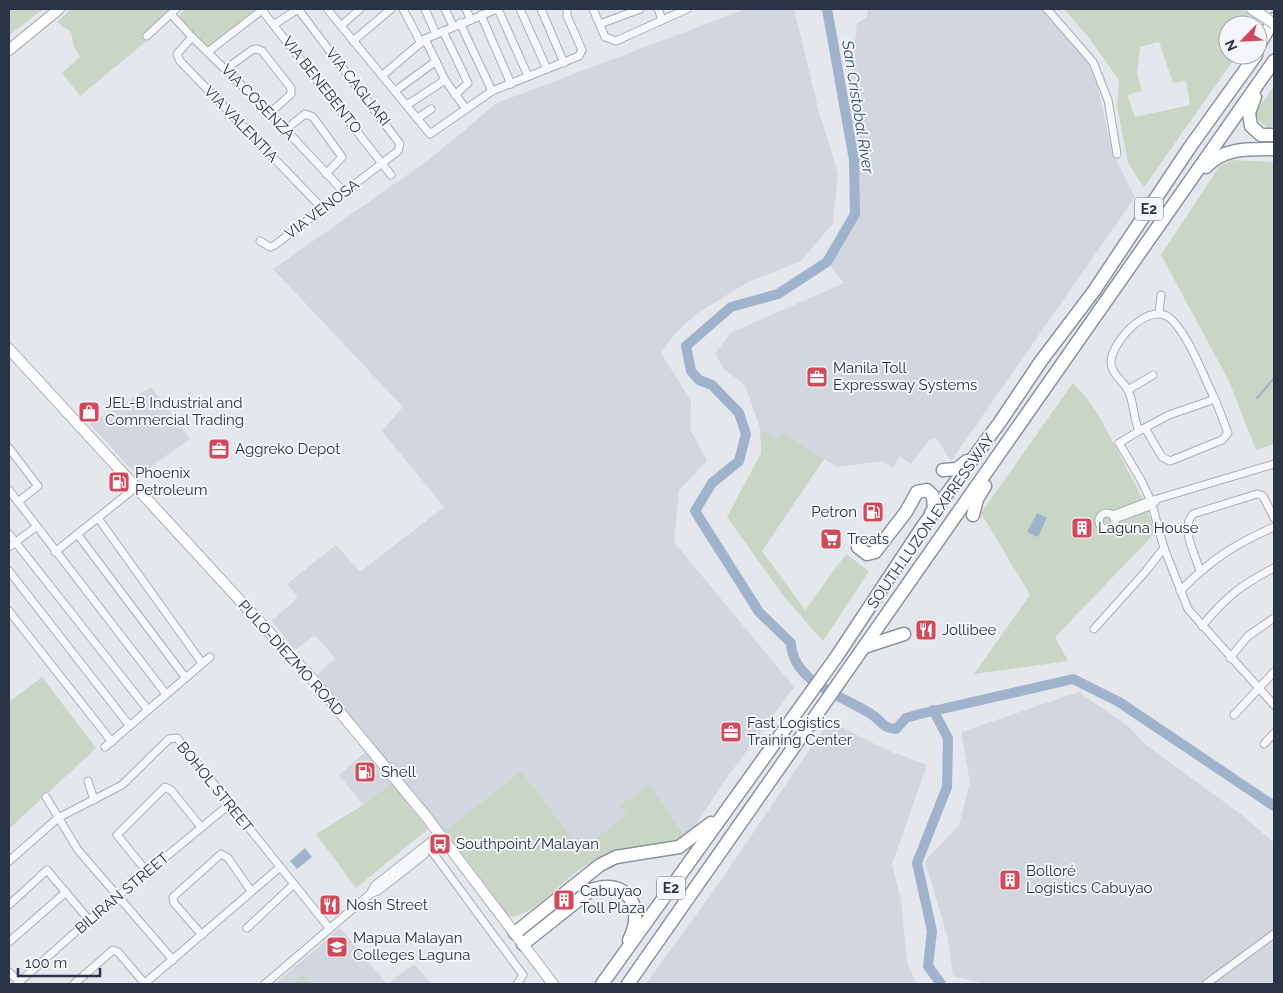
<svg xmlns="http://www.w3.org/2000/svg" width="1283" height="993" font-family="Raleway,sans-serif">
<rect width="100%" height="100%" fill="#e4e7ec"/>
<g fill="#d2d6de">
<polygon points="746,9 794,9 819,112 838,173 833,223 801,261 748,282 696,314 672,337 661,353 691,401 690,429 707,461 679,490 674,542 794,687 723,783 686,840 621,806 628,815 581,849 521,771 445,831 317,675 335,658 315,635 295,650 272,621 298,597 287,584 336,545 360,572 444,507 382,431 403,407 273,269 430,159 497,103"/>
<polygon points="868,9 1045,9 1087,56 1094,70 1112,152 1135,197 951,461 936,438 928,441 911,464 900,456 893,468 882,461 837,467 783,433 776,439 760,428 745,385 724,369 715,354 730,333 844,283 827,262 855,214 850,90 857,23 867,17"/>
<polygon points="151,387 190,439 137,476 90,424"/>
<polygon points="1079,692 1128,726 1146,745 1242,815 1274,843 1274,984 987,984 953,976 947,935 925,861 959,825 970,782 961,732"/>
<polygon points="827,724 841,727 889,751 927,765 892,864 901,900 907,963 917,984 646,984 719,883"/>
<polygon points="366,752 391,783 363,805 339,775"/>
<polygon points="340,928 387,984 414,964 431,984 275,984"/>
</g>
<g fill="#c9d6c5" fill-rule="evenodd">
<polygon points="9,9 43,9 9,35"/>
<polygon points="71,9 178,9 144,43 80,96 62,73 80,57 74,47 71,32 57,22"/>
<polygon points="185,9 256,9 255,13 209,48 181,20 179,15"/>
<path d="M1064,9H1242L1258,20L1255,25H1228V55H1237L1144,187L1128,163L1117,106L1119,80L1090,39ZM1159,42L1173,83L1186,81L1190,105L1135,117L1127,95L1142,91L1137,73L1140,47Z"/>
<polygon points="1274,86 1274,127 1268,128 1259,121 1256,112"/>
<polygon points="1231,160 1274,162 1274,444 1256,450 1229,381 1161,255 1219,167"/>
<path d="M1073,383C1092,401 1103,423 1115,446C1131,478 1145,498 1155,533L1055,637L1068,661L974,674L1030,595L981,513Z"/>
<polygon points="760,428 776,439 783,433 824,459 762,551 805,610 846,554 869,571 823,641 785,598 727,517 761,453"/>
<polygon points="42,677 96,748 9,829 9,702"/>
<path d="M521,771L581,849L627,815L620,806L650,785L686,840C648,844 612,849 579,870C557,885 537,914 510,917L445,831Z"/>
<polygon points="391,783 428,829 356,888 316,834 363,805"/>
<polygon points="303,974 312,984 292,984"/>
</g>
<g fill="#9fb4cc">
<polygon points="1037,513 1047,518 1038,537 1027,532"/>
<polygon points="305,848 312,857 297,869 290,861"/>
</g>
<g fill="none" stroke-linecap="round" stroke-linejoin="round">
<polyline stroke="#9fb4cc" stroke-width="2" points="1257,398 1274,378"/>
<g stroke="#9fb4cc" stroke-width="10">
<path d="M827,9L854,160L855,214L827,262L778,294L731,307L686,346L691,371L699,380L712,385L739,413L746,434L739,461L712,483L695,511L759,612L791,643C793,684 845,696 874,716C884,724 882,727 896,729L906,718L920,714L1073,679L1119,702L1274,806"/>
<polyline points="933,710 948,738 947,787 917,863 932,931 928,966 941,984"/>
</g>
<g stroke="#a9aeb7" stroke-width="9">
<g id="street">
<polyline points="261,9 391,175"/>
<polyline points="330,9 328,10 430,134 492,91 579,56 582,50 567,16 567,9"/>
<polyline points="403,9 421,43"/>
<polyline points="425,9 436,34"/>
<polyline points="445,9 453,26"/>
<polyline points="466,9 471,20"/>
<polyline points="498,9 528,76"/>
<polyline points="520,9 547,69"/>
<polyline points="541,9 564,63"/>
<polyline points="593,9 605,37 616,41 687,9"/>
<polyline points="658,9 662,19"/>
<polyline points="1047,9 1093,62 1108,100 1117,154"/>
<polyline points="171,14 192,37 270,113 344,192"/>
<polyline points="481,15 511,84"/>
<polyline points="460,23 492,91"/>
<polyline points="275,24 298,9"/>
<polyline points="600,24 640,9"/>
<polyline points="342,25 360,9"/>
<polyline points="443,31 468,83 455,95"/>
<polyline points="147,36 176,9"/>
<polyline points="192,37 177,54 180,61 322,208"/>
<polyline points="425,39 445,80 466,109"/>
<polyline points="353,41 391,9"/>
<polyline points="209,51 262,10"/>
<polyline points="226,69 252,50 257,49 262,51 291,88 291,94 270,113"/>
<polyline points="383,75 425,39 497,9"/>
<polyline points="395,91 436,61"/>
<polyline points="407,105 445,80"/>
<polyline points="418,118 431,109"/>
<polyline points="285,130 305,114 313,117 342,157 326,174"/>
<polyline points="260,241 270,247 275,245 398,151 400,144 298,9"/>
<polyline points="1159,314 1161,295"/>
<polyline points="1128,390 1153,375"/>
<polyline points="1145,428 1162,457 1170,461 1222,440 1228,433 1215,399"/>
<path d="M1139,431L1169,415L1215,399C1202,374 1192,342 1173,321C1152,297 1113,340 1111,361C1110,373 1123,381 1128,390C1134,402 1133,417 1139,431L1119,443L1141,480L1151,501L1164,548L1188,609L1274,705"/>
<polyline points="9,448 38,486 18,502"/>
<polyline points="9,490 166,694"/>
<circle cx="1107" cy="521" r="8"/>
<polyline points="1113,515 1147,502 1274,464"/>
<polyline points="98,518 202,663"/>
<polyline points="1115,519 1150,506 1155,502"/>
<polyline points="9,534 148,710"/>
<polyline points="78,535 185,677"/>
<polyline points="9,547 36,527"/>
<polyline points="55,552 135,488"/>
<polyline points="9,571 129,725"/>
<path d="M1200,571C1195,554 1180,528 1193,514L1257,494L1263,496L1274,518"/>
<path d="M1180,591C1212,559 1233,545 1274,527"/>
<polyline points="9,611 112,742"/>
<path d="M1202,626C1226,597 1241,585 1274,568"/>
<polyline points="1094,629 1146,571 1164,548"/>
<polyline points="1230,658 1248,636 1274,618"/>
<polyline points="1234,715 1274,672"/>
<polyline points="1264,744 1274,733"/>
<polyline points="105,747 210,657"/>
<polyline points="88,781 94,800"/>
<polyline points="46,797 78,850 173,960"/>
<polyline points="428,846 523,975 517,984"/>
<polyline points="9,861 58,818 122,785 169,739 177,738 330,929"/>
<polyline points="148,873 117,835 165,787 171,790 201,827"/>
<polyline points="370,894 378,891 424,855 428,846"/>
<polyline points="9,905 47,870 89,920"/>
<polyline points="247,928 293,885"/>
<polyline points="202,935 174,903 173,897 221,854 228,858 251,891"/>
<polyline points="9,942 66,892"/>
<polyline points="9,972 19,982"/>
<polyline points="17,984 89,920 230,804"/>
<polyline points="74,984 113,950 118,952 145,984"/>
<polyline points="144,984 279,868"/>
<polyline points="265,984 370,894 375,885 440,834"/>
<polyline points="1206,984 1274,934"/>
</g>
</g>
<g stroke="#a9aeb7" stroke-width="12">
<g id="secondary">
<polyline points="1252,9 1263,16"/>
<polyline points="9,50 59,9"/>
<polyline points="9,349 315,682 425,815 553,984"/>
</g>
</g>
<g stroke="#8b94a3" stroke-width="15">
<g id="highway">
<polyline points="1258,47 1274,19"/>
<polyline points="1255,97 1249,113 1251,126 1261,135 1274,135"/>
<path d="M1206,167C1223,147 1251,149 1274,149"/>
<polyline points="943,470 957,469 967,461"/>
<polyline points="973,515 977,499 985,486"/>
<polyline points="858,547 867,554 875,552 906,512 917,492 927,490 933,496 934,509 931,513"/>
<polyline points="864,647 904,634"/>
<polyline points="515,933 600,865 616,857 679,847 711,823"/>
<path d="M523,944L591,890C627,877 646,908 629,940"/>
<polyline points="602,984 837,656 923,526 1000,422 1041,361 1094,291 1190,147 1256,55"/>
<polyline points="628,984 1274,61"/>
</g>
</g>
<use href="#street" stroke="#f7f8fa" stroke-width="7"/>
<use href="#secondary" stroke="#fff" stroke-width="10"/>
<use href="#highway" stroke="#fff" stroke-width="12"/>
<g stroke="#a9aeb7" stroke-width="12" stroke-linecap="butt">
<polyline id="secondary-bridge" points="1263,16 1274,24"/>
</g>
<use href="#secondary-bridge" stroke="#fff" stroke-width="10"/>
</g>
<defs>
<g id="office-square" transform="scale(1.125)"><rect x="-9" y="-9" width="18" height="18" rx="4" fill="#d1495b" stroke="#f4f6f9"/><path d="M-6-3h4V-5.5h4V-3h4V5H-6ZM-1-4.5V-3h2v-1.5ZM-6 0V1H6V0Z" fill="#fff"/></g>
<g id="shop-square" transform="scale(1.125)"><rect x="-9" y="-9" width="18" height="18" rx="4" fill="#d1495b" stroke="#f4f6f9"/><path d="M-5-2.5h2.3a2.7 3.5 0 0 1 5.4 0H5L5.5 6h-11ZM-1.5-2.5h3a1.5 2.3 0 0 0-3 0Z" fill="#fff"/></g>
<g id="fuel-square" transform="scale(1.125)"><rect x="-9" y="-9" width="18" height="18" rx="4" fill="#d1495b" stroke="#f4f6f9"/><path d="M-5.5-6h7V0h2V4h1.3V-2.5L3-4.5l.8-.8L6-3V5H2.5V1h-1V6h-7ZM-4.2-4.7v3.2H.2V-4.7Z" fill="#fff"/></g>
<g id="building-square" transform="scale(1.125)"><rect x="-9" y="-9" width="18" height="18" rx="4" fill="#d1495b" stroke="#f4f6f9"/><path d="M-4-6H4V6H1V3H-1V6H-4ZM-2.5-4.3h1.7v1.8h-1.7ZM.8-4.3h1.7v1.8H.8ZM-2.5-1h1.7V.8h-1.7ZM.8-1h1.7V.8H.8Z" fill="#fff"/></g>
<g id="supermarket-square" transform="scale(1.125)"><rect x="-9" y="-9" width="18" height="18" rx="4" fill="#d1495b" stroke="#f4f6f9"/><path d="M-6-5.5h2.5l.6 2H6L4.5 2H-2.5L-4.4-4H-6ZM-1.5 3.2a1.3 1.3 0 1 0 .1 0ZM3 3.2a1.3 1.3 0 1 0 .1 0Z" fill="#fff"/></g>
<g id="restaurant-square" transform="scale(1.125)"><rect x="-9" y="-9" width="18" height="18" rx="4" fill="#d1495b" stroke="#f4f6f9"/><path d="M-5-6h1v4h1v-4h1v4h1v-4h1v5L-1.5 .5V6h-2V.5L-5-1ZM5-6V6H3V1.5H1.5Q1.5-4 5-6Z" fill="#fff"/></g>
<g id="bus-square" transform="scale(1.125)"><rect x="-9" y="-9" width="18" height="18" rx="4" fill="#d1495b" stroke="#f4f6f9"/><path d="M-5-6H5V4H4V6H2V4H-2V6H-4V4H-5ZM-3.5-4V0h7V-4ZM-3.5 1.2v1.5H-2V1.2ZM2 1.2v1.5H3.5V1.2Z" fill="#fff"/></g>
<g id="university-square" transform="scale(1.125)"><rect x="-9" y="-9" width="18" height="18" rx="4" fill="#d1495b" stroke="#f4f6f9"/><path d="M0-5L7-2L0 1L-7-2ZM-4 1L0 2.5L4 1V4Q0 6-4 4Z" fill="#fff"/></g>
</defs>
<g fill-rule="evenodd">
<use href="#office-square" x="817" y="377"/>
<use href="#shop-square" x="89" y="412"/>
<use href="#office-square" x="219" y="449"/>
<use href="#fuel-square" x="119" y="482"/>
<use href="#fuel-square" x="873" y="512"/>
<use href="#building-square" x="1082" y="528"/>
<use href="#supermarket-square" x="831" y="539"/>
<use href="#restaurant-square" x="926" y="630"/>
<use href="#office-square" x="731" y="732"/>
<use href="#fuel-square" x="365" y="772"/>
<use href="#bus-square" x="440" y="844"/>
<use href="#building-square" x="1010" y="880"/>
<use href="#building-square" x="564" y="900"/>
<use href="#restaurant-square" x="330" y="905"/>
<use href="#university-square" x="337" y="947"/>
</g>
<g text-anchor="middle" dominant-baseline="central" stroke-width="4" stroke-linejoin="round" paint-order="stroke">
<g fill="#f4f6f9" stroke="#676e7b" stroke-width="1">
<rect x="1135" y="197.5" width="28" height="23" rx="4"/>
<rect x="657" y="876.5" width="28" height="23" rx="4"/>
</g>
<g font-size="14" font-weight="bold" fill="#2b3445">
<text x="1149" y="209">E2</text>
<text x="671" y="888">E2</text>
</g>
<g font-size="15" fill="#2b3445" stroke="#f4f6f9">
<text transform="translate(322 85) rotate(52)">VIA BENEBENTO</text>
<text transform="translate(358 87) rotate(52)">VIA CAGLIARI</text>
<text transform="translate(258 102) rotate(46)">VIA COSENZA</text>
<text transform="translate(241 124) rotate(46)">VIA VALENTIA</text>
<text transform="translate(322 209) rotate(-37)">VIA VENOSA</text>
<text transform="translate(931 521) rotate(-55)">SOUTH LUZON EXPRESSWAY</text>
<text transform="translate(291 658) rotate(48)">PULO-DIEZMO ROAD</text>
<text transform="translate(215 787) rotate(51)">BOHOL STREET</text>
<text transform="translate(122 893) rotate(-40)">BILIRAN STREET</text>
</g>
<g font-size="15" fill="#2b3445" stroke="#f4f6f9" text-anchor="start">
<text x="833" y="368">Manila Toll<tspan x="833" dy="17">Expressway Systems</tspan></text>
<text x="105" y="403">JEL-B Industrial and<tspan x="105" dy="17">Commercial Trading</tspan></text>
<text x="235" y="449">Aggreko Depot</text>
<text x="135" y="473">Phoenix<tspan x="135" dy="17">Petroleum</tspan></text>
<text x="857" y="512" text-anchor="end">Petron</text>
<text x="1098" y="528">Laguna House</text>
<text x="847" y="539">Treats</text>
<text x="942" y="630">Jollibee</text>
<text x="747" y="723">Fast Logistics<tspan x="747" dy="17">Training Center</tspan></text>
<text x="381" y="772">Shell</text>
<text x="456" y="844">Southpoint/Malayan</text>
<text x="1026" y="871">Bolloré<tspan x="1026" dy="17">Logistics Cabuyao</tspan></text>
<text x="580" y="891">Cabuyao<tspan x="580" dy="17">Toll Plaza</tspan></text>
<text x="346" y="905">Nosh Street</text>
<text x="353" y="938">Mapua Malayan<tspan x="353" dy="17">Colleges Laguna</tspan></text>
</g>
<g font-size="16" font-style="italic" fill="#34527a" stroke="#f4f6f9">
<text transform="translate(858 107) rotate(81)">San Cristobal River</text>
</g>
</g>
<rect width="1283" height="993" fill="none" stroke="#2b3445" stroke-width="20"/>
<g transform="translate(1243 40) rotate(246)"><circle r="24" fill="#f4f6f9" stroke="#a4a8b1"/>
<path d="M0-4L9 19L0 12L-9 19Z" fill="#d1495b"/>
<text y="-8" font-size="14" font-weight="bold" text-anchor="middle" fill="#2b3445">N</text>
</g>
<path d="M18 968v8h82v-8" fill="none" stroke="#2b3445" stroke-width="2.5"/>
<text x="25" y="968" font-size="15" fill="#2b3445" stroke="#f4f6f9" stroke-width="4" paint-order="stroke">100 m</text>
</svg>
